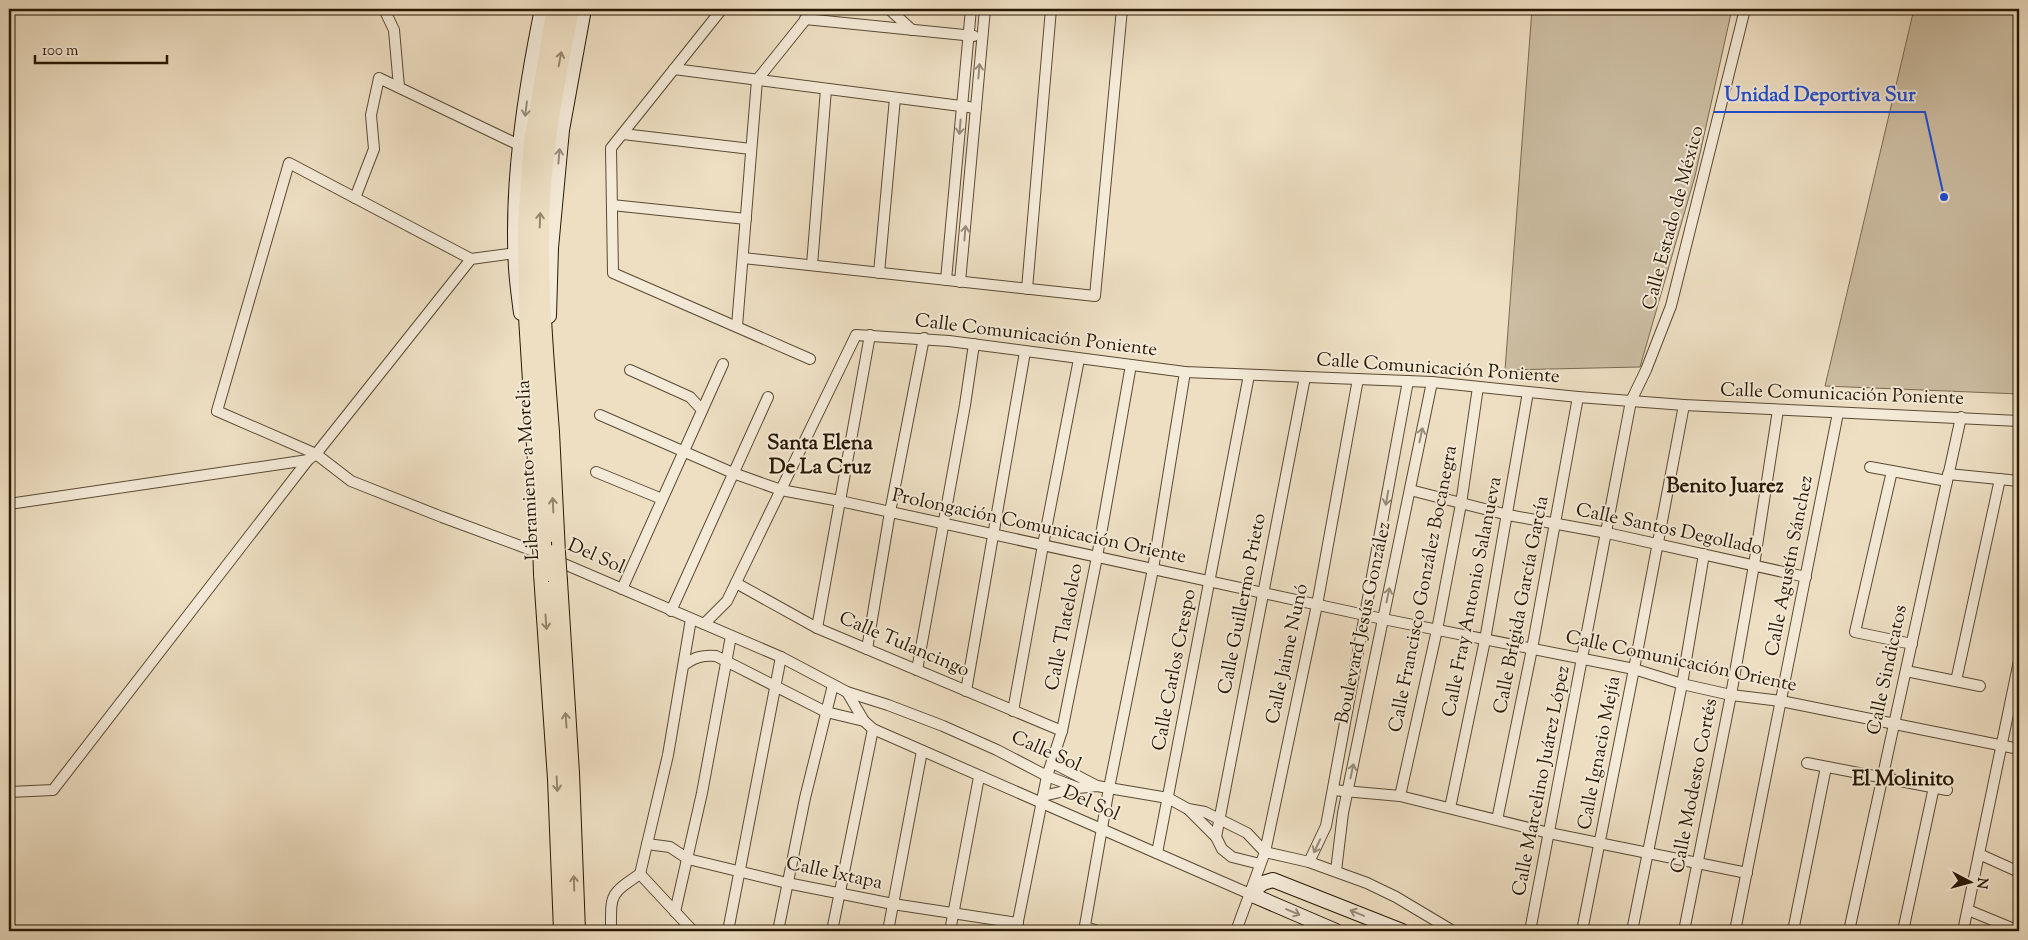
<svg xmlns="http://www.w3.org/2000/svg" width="2028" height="940" font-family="'Sorts Mill Goudy',serif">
<rect width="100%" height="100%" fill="#eedfc3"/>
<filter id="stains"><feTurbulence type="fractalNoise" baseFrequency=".004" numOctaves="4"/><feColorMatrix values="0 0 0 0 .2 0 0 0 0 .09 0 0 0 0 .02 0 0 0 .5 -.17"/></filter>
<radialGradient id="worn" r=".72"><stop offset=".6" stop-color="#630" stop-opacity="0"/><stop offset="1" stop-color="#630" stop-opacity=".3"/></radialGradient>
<g fill="#ccbda2" stroke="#7a6a52">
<polygon points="1532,9 1732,9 1695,176 1640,367 1505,370"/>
<polygon points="1914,9 2019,9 2019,394 1825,386"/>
</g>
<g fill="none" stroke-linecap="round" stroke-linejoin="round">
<g stroke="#5a4a33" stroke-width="12">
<g id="street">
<polyline points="384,9 394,30 399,87"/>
<polyline points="722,9 611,148 613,273 810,359"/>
<polyline points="889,9 912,30"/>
<polyline points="805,19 974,36"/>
<polyline points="674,69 976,108"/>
<polyline points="623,134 751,149"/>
<polyline points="355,198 374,149 371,115 379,78 521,146"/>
<polyline points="612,205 746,219"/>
<polyline points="743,258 1095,296 1122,9"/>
<polyline points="471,259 289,163 217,411 316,454 351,481 442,517 534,551 781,657 847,692 888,705 943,726 997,750 1047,776 1078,788 1097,786 1168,798 1188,809 1216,837 1222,849 1232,857 1260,864"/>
<polyline points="812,265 826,89"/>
<polyline points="879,273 895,98"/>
<polyline points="946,280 971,9"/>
<polyline points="960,282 985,9"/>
<polyline points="1027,289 1051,9"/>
<polyline points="737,326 757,80 814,9"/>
<polyline points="630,370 690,397 702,410"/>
<polyline points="600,415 733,473 781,490 840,501 1383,619 1634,669 1682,684 1731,695 1781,701 2019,749"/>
<polyline points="1870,467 1947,481"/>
<polyline points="1892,471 1855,632 1912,644"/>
<polyline points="596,472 662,499"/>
<polyline points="1948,474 2019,481"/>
<polyline points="1410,490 1508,515 1607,533 1806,577"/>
<polyline points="9,504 308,460 316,454 471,259 516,253"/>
<polyline points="736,583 817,628 1062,731"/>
<polyline points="622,589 723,364"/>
<polyline points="671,611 768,397"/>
<polyline points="704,624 727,601 856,335 949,341 1185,372 1432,382 1578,397 1684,405 2019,421"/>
<polyline points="817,628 870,335"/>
<polyline points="867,649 890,512 924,338"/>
<path d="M684,665C695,657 702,655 716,656L826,712L864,721"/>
<polyline points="917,670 965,405 974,344"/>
<polyline points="1906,671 1980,686"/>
<polyline points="1956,681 2000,479"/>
<polyline points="966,691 1025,352"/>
<polyline points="847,692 864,721 873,729 1250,894"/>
<polyline points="1013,711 1043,545 1079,359"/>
<polyline points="1053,763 1097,786"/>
<polyline points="1807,763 1947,790"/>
<polyline points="1333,790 1400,796 1549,833 1747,873"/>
<polyline points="9,792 53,790 308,460"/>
<polyline points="1043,796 1077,788"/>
<polyline points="1400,796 1437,630 1461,504 1478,387"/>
<polyline points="1450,808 1485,640 1528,392"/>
<polyline points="1188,809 1205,812 1247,833 1265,852 1309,862 1367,883 1396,897 1453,931"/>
<polyline points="1497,820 1532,649 1578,397"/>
<polyline points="1216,837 1305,377"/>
<polyline points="647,844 670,847 688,859 787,883 893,904 1018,923"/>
<polyline points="1157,853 1249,375"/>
<polyline points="1979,854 2019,872"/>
<polyline points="1309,862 1326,826 1408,381"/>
<polyline points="1336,871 1343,813 1432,382"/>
<polyline points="640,874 668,755 691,619"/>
<polyline points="640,874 693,931"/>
<polyline points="1968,910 2019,931"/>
<polyline points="675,912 702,793 731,636"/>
<polyline points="1085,927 1098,931"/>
<path d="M611,931C611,894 609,895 640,874"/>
<polyline points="728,931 781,657"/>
<polyline points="778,931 805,798 833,685"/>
<polyline points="832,931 873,729"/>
<polyline points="888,931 922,751"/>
<polyline points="950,931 979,777"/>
<polyline points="1016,931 1047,776 1062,731 1097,557 1131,365"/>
<polyline points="1084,931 1109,788 1153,569 1185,372"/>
<polyline points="1236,931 1265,852 1317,605 1358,379"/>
<polyline points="1530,931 1631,401 1646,370 1671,306 1745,9"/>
<polyline points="1582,931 1634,669 1684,405"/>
<polyline points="1632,931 1682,684 1704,554"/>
<polyline points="1684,931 1731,695 1754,565 1778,410"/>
<polyline points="1735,931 1838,413"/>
<polyline points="1793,931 1826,767"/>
<polyline points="1849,931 1961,417"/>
<polyline points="1903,931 1934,787"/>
<polyline points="1963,931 2019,661"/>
</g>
</g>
<g stroke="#281803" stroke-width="16">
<g id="secondary">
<path d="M521,313C519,298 517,283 516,268C511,183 525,92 542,9"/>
<polyline points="549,316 551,248 562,130 584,9"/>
<polyline points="1336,931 1250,894 1263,883 1273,880 1402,931"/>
</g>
</g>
<g stroke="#281803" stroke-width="20">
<g id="highway">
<polyline points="542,542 528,317 527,224 533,141 556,9"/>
<path d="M556,553C554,513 552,472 550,432C544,353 537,276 541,197C545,133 558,71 570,9"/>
<polyline points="543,574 557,779 563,931"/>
<polyline points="558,581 570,773 576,931"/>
</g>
</g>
<use href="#street" stroke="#f4ead8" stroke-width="10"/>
<use href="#secondary" stroke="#f4ead8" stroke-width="14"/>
<use href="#highway" stroke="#eedfc3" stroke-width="18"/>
<g stroke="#281803" stroke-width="20" stroke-linecap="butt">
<g id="highway-bridge">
<polyline points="542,542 543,574"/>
<polyline points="556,553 558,581"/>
</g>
</g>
<use href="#highway-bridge" stroke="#eedfc3" stroke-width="18"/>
</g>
<defs><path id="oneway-shaft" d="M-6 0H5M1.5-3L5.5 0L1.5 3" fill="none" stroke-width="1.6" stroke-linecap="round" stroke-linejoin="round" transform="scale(1.25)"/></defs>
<g stroke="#95856d">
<use href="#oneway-shaft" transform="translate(560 59) rotate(-79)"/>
<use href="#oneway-shaft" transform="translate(540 220) rotate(-88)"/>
<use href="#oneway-shaft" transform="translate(553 505) rotate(-93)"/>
<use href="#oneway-shaft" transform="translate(546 622) rotate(86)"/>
<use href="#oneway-shaft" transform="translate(566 720) rotate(-94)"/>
<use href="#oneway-shaft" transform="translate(557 784) rotate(87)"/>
<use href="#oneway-shaft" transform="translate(574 883) rotate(-92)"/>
</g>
<g stroke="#988c78">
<use href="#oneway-shaft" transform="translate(979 71) rotate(-85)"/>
<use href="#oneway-shaft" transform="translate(526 109) rotate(97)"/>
<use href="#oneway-shaft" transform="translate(960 127) rotate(95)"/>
<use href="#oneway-shaft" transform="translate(559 156) rotate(-85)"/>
<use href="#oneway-shaft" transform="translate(965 233) rotate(-85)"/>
<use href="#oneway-shaft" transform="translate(1421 435) rotate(-78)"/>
<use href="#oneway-shaft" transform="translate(1387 498) rotate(100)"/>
<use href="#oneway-shaft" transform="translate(1388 595) rotate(-78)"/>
<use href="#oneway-shaft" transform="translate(1352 771) rotate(-78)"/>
<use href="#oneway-shaft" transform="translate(1317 846) rotate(115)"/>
<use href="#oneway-shaft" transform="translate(1293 912) rotate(23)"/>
<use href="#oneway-shaft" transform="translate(1357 913) rotate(-158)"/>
</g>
<g text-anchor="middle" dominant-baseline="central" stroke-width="4" stroke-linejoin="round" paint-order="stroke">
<g font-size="19" fill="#281803" stroke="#f4ead8">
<text transform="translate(1674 218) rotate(-75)">Calle Estado de México</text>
<text transform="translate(1036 336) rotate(7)">Calle Comunicación Poniente</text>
<text transform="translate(1438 369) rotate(4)">Calle Comunicación Poniente</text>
<text transform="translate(1842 395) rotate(2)">Calle Comunicación Poniente</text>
<text transform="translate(529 470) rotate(-93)">Libramiento a Morelia</text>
<text transform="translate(1039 527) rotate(12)">Prolongación Comunicación Oriente</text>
<text transform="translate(1669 530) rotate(12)">Calle Santos Degollado</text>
<text transform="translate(596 557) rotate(24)">Del Sol</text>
<text transform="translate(1790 566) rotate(-79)">Calle Agustín Sánchez</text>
<text transform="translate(1424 589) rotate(-79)">Calle Francisco González Bocanegra</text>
<text transform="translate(1473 597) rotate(-79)">Calle Fray Antonio Salanueva</text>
<text transform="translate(1243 604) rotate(-79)">Calle Guillermo Prieto</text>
<text transform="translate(1522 605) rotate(-79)">Calle Brígida García García</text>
<text transform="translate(1364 623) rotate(-78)">Boulevard Jesús González</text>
<text transform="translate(1065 627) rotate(-79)">Calle Tlatelolco</text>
<text transform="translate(904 645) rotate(23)">Calle Tulancingo</text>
<text transform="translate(1288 654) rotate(-78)">Calle Jaime Nunó</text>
<text transform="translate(1681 662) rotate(12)">Calle Comunicación Oriente</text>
<text transform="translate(1175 670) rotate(-79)">Calle Carlos Crespo</text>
<text transform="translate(1888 670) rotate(-78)">Calle Sindicatos</text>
<text transform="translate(1046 752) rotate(24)">Calle Sol</text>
<text transform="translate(1600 753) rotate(-79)">Calle Ignacio Mejía</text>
<text transform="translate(1542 781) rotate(-79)">Calle Marcelino Juárez López</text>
<text transform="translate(1695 786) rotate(-79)">Calle Modesto Cortés</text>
<text transform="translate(1091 804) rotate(24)">Del Sol</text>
<text transform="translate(834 874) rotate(12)">Calle Ixtapa</text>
</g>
<g font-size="21" font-weight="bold" fill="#281803" stroke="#f4ead8">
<text x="820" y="444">Santa Elena<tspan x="820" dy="24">De La Cruz</tspan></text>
<text x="1725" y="487">Benito Juarez</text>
<text x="1903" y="780">El Molinito</text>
</g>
</g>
<path fill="none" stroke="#1d4ed8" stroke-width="2" d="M1944 197L1925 112H1714"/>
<circle fill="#1d4ed8" stroke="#f4ead8" stroke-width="2" cx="1944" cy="197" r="5"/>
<g font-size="20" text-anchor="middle" font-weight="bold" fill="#1d4ed8" stroke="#f4ead8" stroke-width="4" stroke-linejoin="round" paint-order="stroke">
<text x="1820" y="101">Unidad Deportiva Sur</text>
</g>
<rect width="2028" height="940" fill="none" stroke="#eedfc3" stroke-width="30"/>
<rect x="10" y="10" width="2008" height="920" fill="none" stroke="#281803" stroke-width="2.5"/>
<rect x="15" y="15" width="1998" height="910" fill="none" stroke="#281803"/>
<g transform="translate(1970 882) rotate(96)" stroke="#f4ead8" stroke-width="4" paint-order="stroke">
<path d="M0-4L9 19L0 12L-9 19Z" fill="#281803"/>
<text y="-8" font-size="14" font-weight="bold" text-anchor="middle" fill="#281803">N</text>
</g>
<path d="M35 55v8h132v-8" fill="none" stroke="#281803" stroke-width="2.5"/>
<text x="42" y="55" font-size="15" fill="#281803" stroke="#f4ead8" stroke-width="4" paint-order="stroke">100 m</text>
<rect width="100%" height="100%" filter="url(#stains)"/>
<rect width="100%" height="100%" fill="url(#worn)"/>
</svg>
